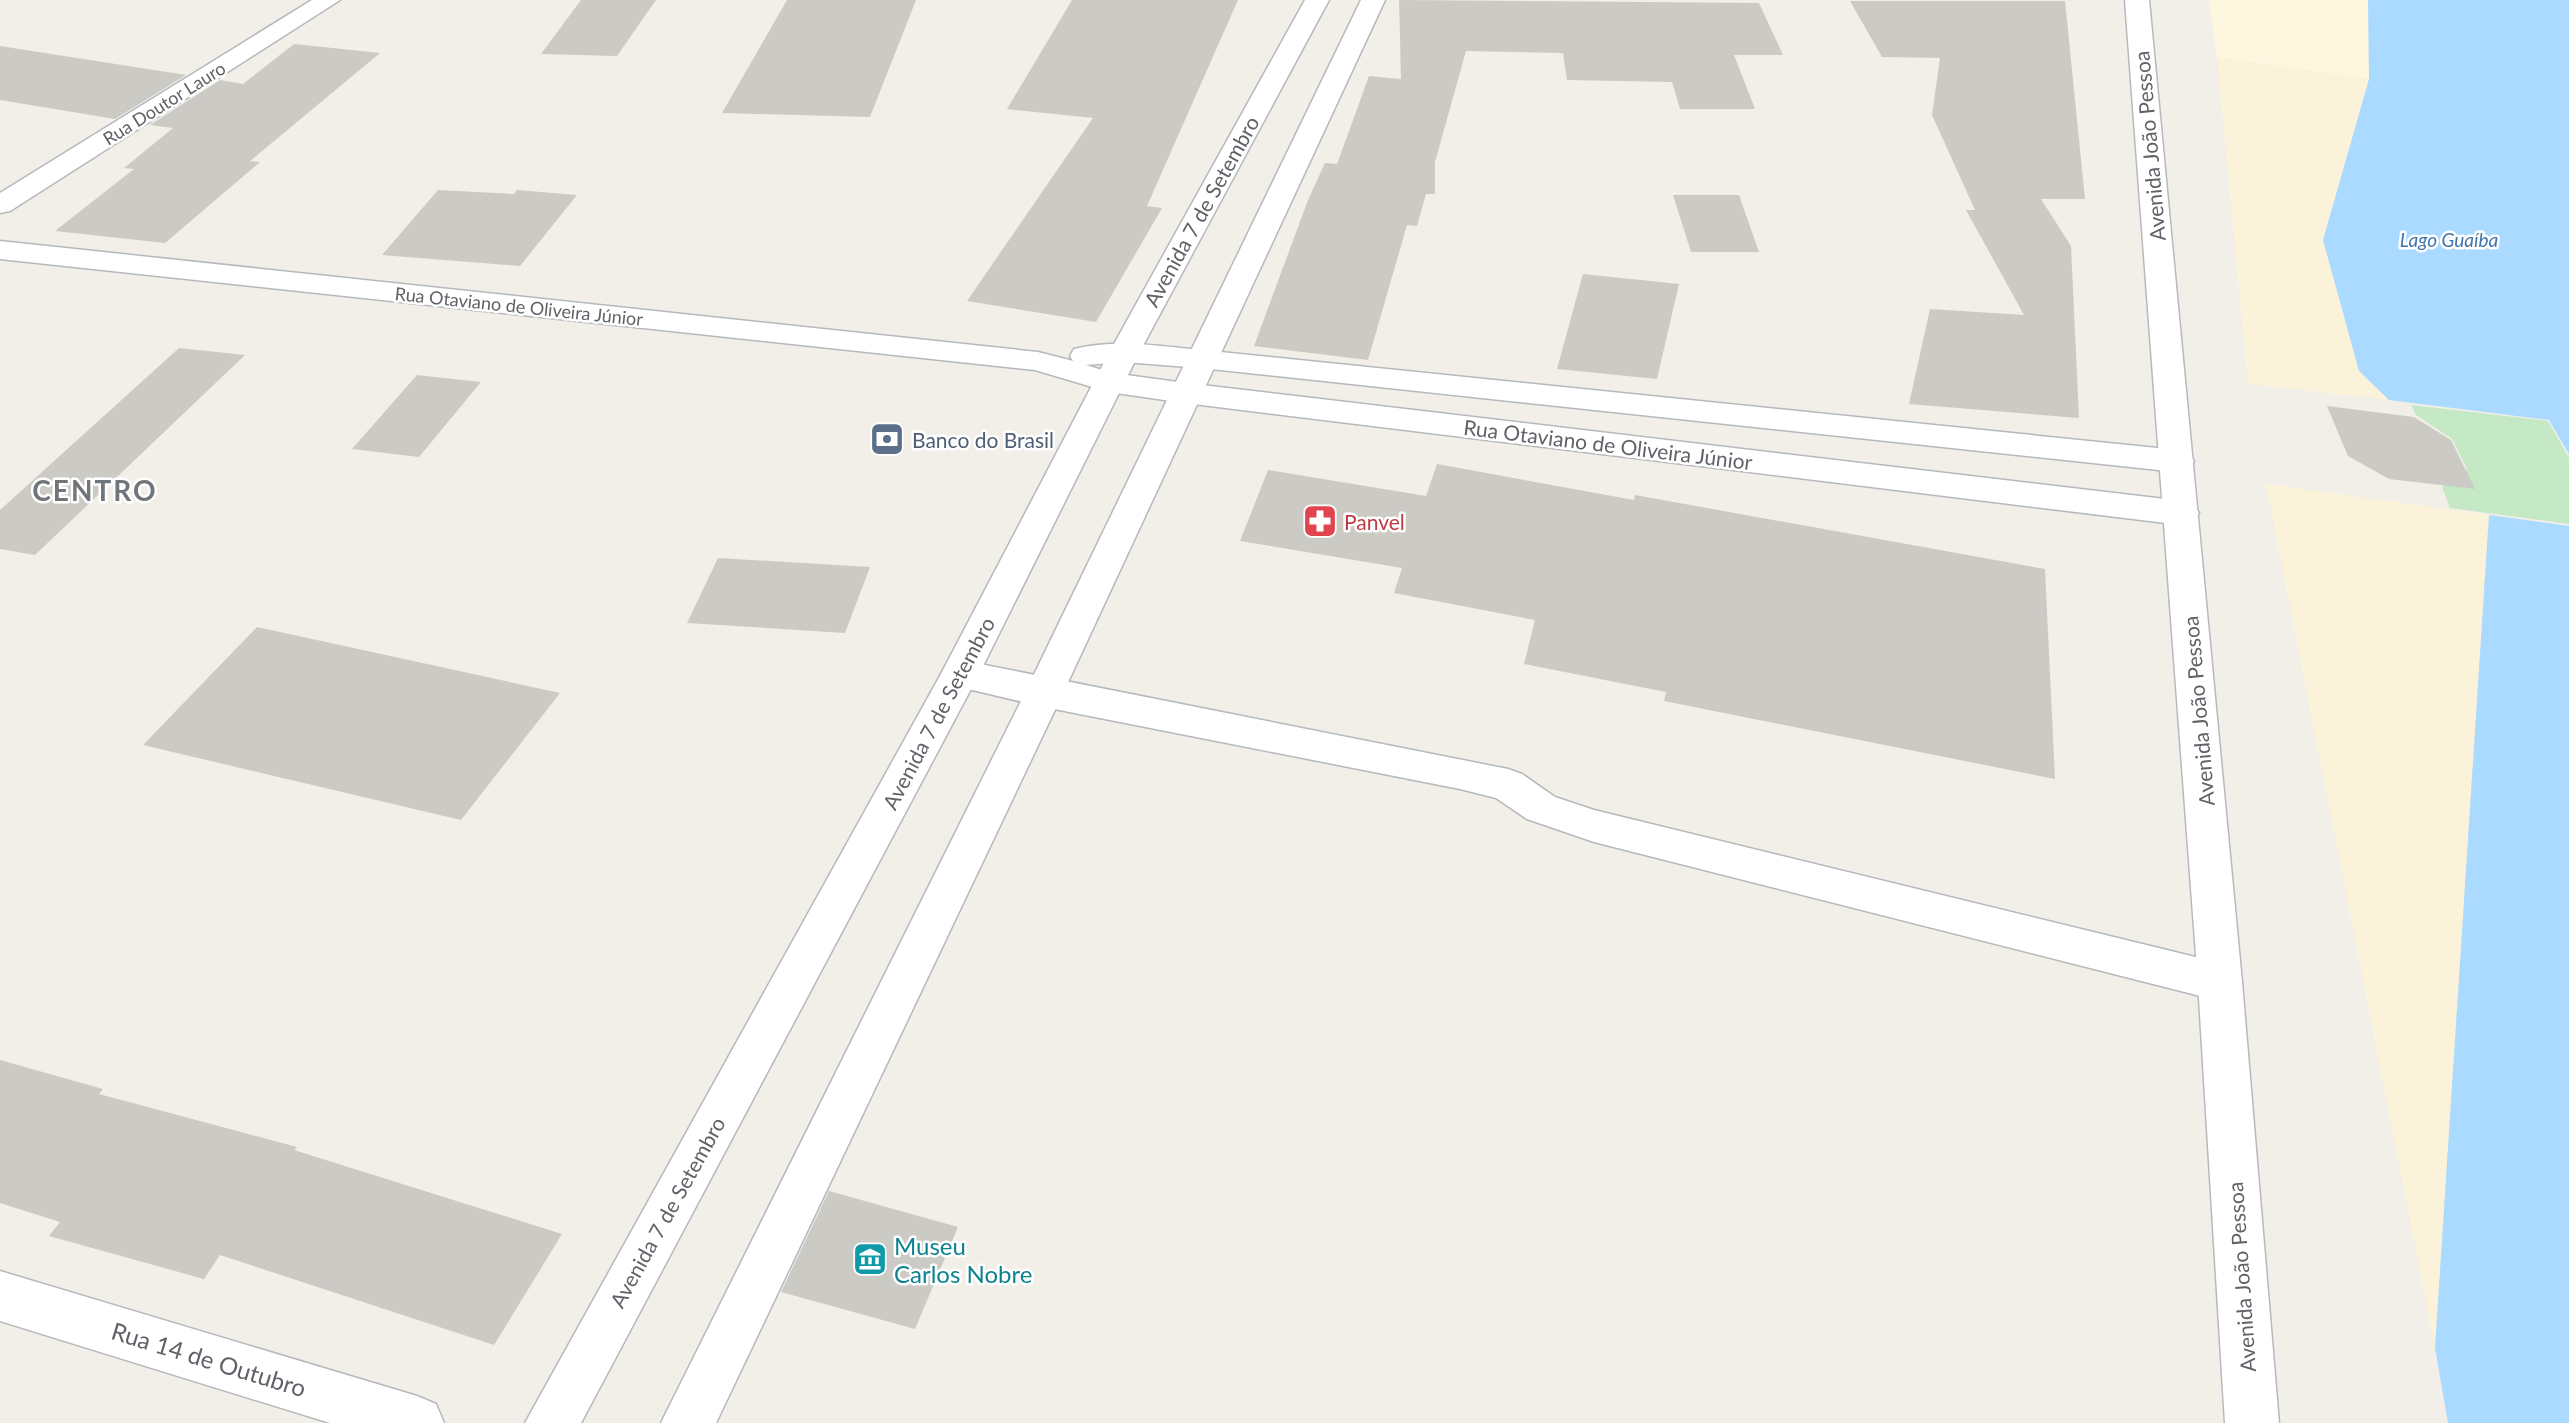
<svg xmlns="http://www.w3.org/2000/svg" width="2569" height="1423" font-family="Lato,sans-serif">
<rect width="100%" height="100%" fill="#f1efe8"/>
<polygon fill="#fef7e0" points="2209,0 2368,0 2369,79 2217,57"/>
<polygon fill="#c5e8c5" points="2411,405 2548,421 2569,458 2569,524 2450,508 2442,487 2467,469 2452,439 2416,415"/>
<g fill="#fbf3d9">
<polygon points="2217,57 2369,79 2323,240 2359,371 2389,400 2248,384"/>
<polygon points="2266,484 2489,515 2435,1348"/>
</g>
<g fill="#aadaff">
<polygon points="2368,0 2569,0 2569,454 2549,420 2389,400 2359,371 2323,240 2369,79"/>
<polygon points="2489,515 2569,526 2569,1423 2448,1423 2435,1348"/>
</g>
<g fill="#cccac5">
<polygon points="581,0 656,0 617,56 541,54"/>
<polygon points="787,0 916,0 870,117 722,113"/>
<polygon points="1072,0 1238,0 1147,206 1162,208 1096,322 967,301 1093,118 1007,109"/>
<polygon points="1399,0 1759,3 1783,55 1734,55 1755,109 1680,109 1672,82 1567,80 1563,53 1466,51 1435,162 1435,194 1426,194 1417,226 1407,225 1368,360 1254,346 1308,200 1325,163 1337,164 1369,76 1401,79"/>
<polygon points="1850,1 2065,1 2085,199 2041,199 2071,246 2079,418 1909,404 1930,309 2024,315 1966,210 1975,210 1932,115 1940,58 1882,57"/>
<polygon points="294,44 380,53 250,161 260,162 165,243 55,231 134,169 124,168 173,128 150,125 220,80 243,84"/>
<polygon points="0,46 186,75 115,119 0,100"/>
<polygon points="438,190 514,194 517,190 577,195 520,266 382,255"/>
<polygon points="1673,195 1739,195 1759,252 1691,252"/>
<polygon points="1583,274 1679,284 1657,379 1557,369"/>
<polygon points="179,348 245,355 35,555 0,549 0,510"/>
<polygon points="417,375 481,382 419,457 352,449"/>
<polygon points="2327,406 2414,417 2451,440 2475,489 2389,479 2348,456"/>
<polygon points="1437,464 1634,500 1635,495 2045,569 2055,779 1664,701 1666,692 1524,664 1535,620 1394,593 1402,568 1240,541 1268,470 1426,496"/>
<polygon points="718,558 870,567 845,633 687,623"/>
<polygon points="257,627 560,693 461,820 143,745"/>
<polygon points="0,1060 103,1089 99,1094 297,1147 294,1150 562,1234 494,1345 220,1255 204,1279 49,1236 60,1222 0,1203"/>
<polygon points="829,1191 958,1227 915,1329 781,1292"/>
</g>
<g fill="none" stroke-linecap="round" stroke-linejoin="round">
<g stroke="#b5b8bc" stroke-width="3">
<polygon id="service" points="960,660 1508,769 1522,774 1555,797 1594,810 2220,963 2236,968 2242,982 2236,996 2220,1001 1594,842 1527,819 1496,798 1460,789 1044,707 947,684 941,674 947,664"/>
</g>
<g stroke="#b5b8bc" stroke-width="3">
<g id="minor">
<polygon points="312,0 340,0 10,211 0,213 0,193"/>
<path d="M0,241L1038,352L1073,361L1070,356L1074,349C1115,339 1159,346 1201,350L2177,450L2189,453L2194,461L2189,469L2177,472L1201,368L1124,362L1086,365L1112,373L1185,383L2182,501L2194,505L2199,513L2194,521L2182,525L1185,403L1109,392L1035,370L0,259Z"/>
<polygon points="0,1271 417,1396 436,1404 444,1423 330,1423 0,1321"/>
</g>
</g>
<g stroke="#b5b8bc" stroke-width="3">
<g id="tertiary">
<polygon points="1305,0 1329,0 1139,353 979,674 581,1423 525,1423 941,674 1109,353"/>
<polygon points="1361,0 1385,0 1063,693 716,1423 661,1423 1025,693"/>
</g>
</g>
<g stroke="#b6babf" stroke-width="3">
<polygon id="secondary" points="2125,0 2149,0 2242,982 2279,1423 2225,1423 2198,982"/>
</g>
<use href="#service" fill="#fff" fill-rule="evenodd"/>
<use href="#minor" fill="#fff" fill-rule="evenodd"/>
<use href="#tertiary" fill="#fff" fill-rule="evenodd"/>
<use href="#secondary" fill="#fff" fill-rule="evenodd"/>
</g>
<defs>
<g id="bank-square" transform="scale(1.75)"><rect x="-9" y="-9" width="18" height="18" rx="4" fill="#5c6f8a" stroke="#fff"/><path d="M-6-4H6V4H-6ZM0-2.3a2.3 2.3 0 1 0 0 4.6a2.3 2.3 0 1 0 0-4.6Z" fill="#fff"/></g>
<g id="pharmacy-square" transform="scale(1.75)"><rect x="-9" y="-9" width="18" height="18" rx="4" fill="#e0444e" stroke="#fff"/><path d="M-2-6h4v4h4v4h-4v4h-4v-4h-4v-4h4Z" fill="#fff"/></g>
<g id="museum-square" transform="scale(1.75)"><rect x="-9" y="-9" width="18" height="18" rx="4" fill="#0f9aa8" stroke="#fff"/><path d="M0-6L6-3V-2H-6V-3ZM-5-1h2V3h-2ZM-1-1h2V3h-2ZM3-1h2V3H3ZM-6 4H6V6H-6Z" fill="#fff"/></g>
</defs>
<g fill-rule="evenodd">
<use href="#bank-square" x="887" y="439"/>
<use href="#pharmacy-square" x="1320" y="521"/>
<use href="#museum-square" x="870" y="1259"/>
</g>
<g text-anchor="middle" dominant-baseline="central" stroke-width="5" stroke-linejoin="round" paint-order="stroke">
<g font-size="18" fill="#5f6368" stroke="#fff">
<text transform="translate(164 103) rotate(-32)">Rua Doutor Lauro</text>
<text transform="translate(519 306) rotate(6)">Rua Otaviano de Oliveira Júnior</text>
</g>
<g font-size="19" font-style="italic" fill="#4174aa" stroke="#fff">
<text x="2449" y="239">Lago Guaíba</text>
</g>
<g font-size="21" fill="#5f6368" stroke="#fff">
<text transform="translate(2149 146) rotate(-95)">Avenida João Pessoa</text>
<text transform="translate(1201 211) rotate(-61)">Avenida 7 de Setembro</text>
<text transform="translate(1608 444) rotate(7)">Rua Otaviano de Oliveira Júnior</text>
<text transform="translate(2198 711) rotate(-95)">Avenida João Pessoa</text>
<text transform="translate(938 713) rotate(-62)">Avenida 7 de Setembro</text>
<text transform="translate(667 1212) rotate(-61)">Avenida 7 de Setembro</text>
<text transform="translate(2241 1277) rotate(-94)">Avenida João Pessoa</text>
</g>
<g font-size="21" fill="#4e5e75" stroke="#fff" text-anchor="start">
<text x="912" y="439">Banco do Brasil</text>
</g>
<g font-size="21" fill="#be3a42" stroke="#fff" text-anchor="start">
<text x="1344" y="521">Panvel</text>
</g>
<g font-size="24" fill="#0d838f" stroke="#fff" text-anchor="start">
<text x="894" y="1245">Museu<tspan x="894" dy="28">Carlos Nobre</tspan></text>
</g>
<g font-size="24" fill="#5f6368" stroke="#fff">
<text transform="translate(209 1359) rotate(17)">Rua 14 de Outubro</text>
</g>
<g font-size="28" font-weight="bold" letter-spacing="2" fill="#70757a" stroke="#fff">
<text x="95" y="490">CENTRO</text>
</g>
</g>
</svg>
